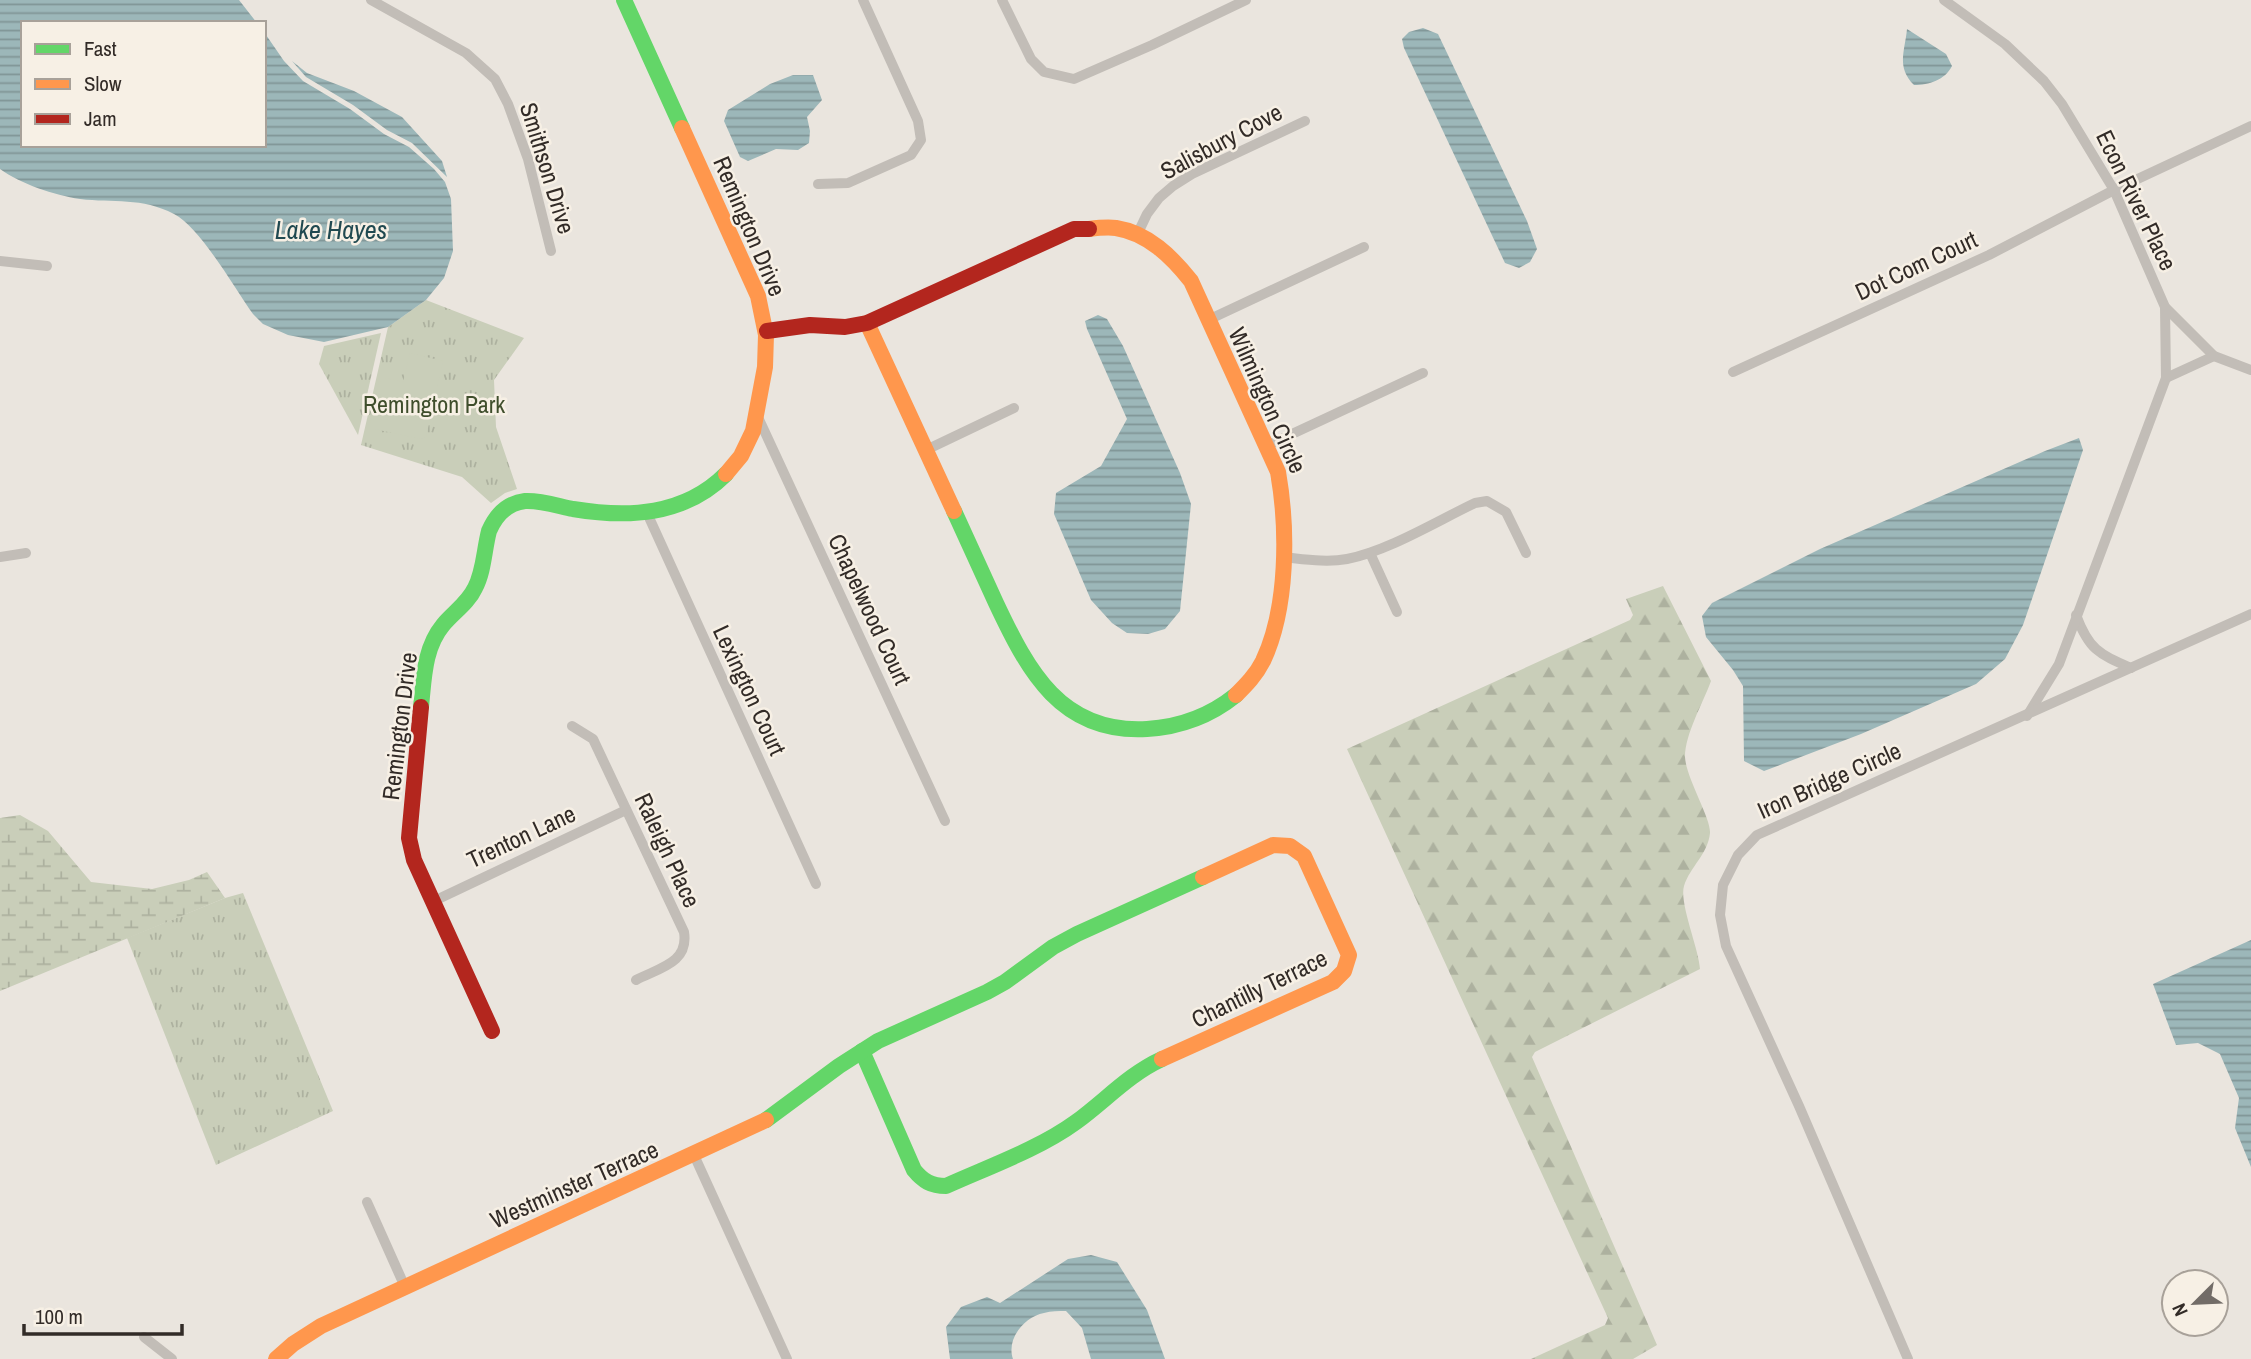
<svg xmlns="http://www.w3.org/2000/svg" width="2251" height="1359" font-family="'Archivo Narrow',sans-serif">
<defs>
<pattern id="grass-tufts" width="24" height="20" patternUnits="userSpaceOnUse" patternTransform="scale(1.75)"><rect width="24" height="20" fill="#c9ceb9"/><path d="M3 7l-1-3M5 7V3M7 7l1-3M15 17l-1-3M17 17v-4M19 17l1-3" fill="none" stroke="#adb19f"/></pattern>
<pattern id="forest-firs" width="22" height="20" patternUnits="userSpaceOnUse" patternTransform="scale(1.75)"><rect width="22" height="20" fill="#c9ceb9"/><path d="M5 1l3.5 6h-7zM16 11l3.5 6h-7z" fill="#adb19f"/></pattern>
<pattern id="wetland-marsh" width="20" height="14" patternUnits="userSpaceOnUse" patternTransform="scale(1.75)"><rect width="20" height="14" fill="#c9ceb9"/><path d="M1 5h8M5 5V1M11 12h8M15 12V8" fill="none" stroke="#adb19f"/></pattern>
<pattern id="water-rules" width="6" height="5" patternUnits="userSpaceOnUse" patternTransform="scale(1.75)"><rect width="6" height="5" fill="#9cb7b9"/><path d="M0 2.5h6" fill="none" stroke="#809596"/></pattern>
</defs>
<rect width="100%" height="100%" fill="#eae5de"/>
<g fill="url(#grass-tufts)">
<polygon points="426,300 524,338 494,380 496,427 517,489 505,493 491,503 462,477 361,445 388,327"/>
<polygon points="381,333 358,435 319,364 324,346"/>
<polygon points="243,893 333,1111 216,1165 127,938 225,898"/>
</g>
<path fill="url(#forest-firs)" d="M1663,586L1711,681C1703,703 1685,734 1685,757C1686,778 1711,818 1710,833C1708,854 1690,867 1684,886C1679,903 1699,949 1700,969L1535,1052L1532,1057L1657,1345L1633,1359H1531L1605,1325L1608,1318L1347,749L1630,620L1633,615L1626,599Z"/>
<polygon fill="url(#wetland-marsh)" points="20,815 48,831 91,882 152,889 189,880 207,872 225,898 0,991 0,818"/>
<polygon fill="#c9ceb9" points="410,353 443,361 426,437 421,439 374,429 370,423 379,382 385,378 403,382"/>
<g fill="url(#water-rules)">
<path d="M0,0H239L257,23H23V145H264V32L284,61L303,81L350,109L384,134L409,147L434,169L445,182L451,199L453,251L444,278L426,300L388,327L324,342L288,335L263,324L253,314C235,289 200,227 174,214C142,197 113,203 80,199C54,195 21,184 0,169Z"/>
<polygon points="1423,28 1438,34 1527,221 1537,249 1530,262 1519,268 1505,263 1404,48 1402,39 1409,32"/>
<path d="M1907,29L1946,54L1952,66C1945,80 1929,85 1914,85C1896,67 1905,51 1907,29Z"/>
<polygon points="292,61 307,73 354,91 402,117 442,161 447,177 412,143 387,130 353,105 306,77"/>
<polygon points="793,75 813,75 822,100 807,117 810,131 809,143 798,150 776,149 748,161 740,157 724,121 728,110 770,84"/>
<polygon points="1098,315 1107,319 1123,346 1180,473 1191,504 1180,611 1165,629 1148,634 1127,633 1112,623 1091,600 1054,514 1056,493 1101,466 1127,419 1087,329 1085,321"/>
<polygon points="2079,438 2083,450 2023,625 2005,659 1976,684 1861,734 1764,771 1744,761 1743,686 1733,670 1706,637 1702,616 1712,603 1820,549 2045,451"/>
<polygon points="2251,940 2251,1167 2235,1128 2239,1098 2220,1054 2198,1043 2176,1045 2153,984"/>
<path d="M1091,1255L1117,1262L1147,1310L1165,1359H1091L1082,1328L1066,1311C1059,1311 1051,1311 1044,1313C1024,1317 1006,1339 1013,1359H950L946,1327L961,1307L987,1297L1000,1303L1068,1259Z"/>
</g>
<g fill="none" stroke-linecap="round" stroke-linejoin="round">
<g stroke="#c2bdb7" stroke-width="10">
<polyline points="371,0 466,53 495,79 508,104 528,159 551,251"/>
<polyline points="1002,0 1031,59 1044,72 1074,79 1152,45 1246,0"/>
<polyline points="1944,0 2005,44 2044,81 2062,104 2114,190 2165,307 2214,356 2251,370"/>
<polyline points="818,184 848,183 911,155 921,140 918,121 863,0"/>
<polyline points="1137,235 1147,214 1159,198 1173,186 1192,174 1305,121"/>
<polyline points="0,261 47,266"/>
<polyline points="1208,320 1364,247"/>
<polyline points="1733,372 1989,255 2114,190 2251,126"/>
<polyline points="2166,378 2214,356"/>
<polyline points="757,415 945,821"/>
<polyline points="1266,446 1423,373"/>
<polyline points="926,450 1014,408"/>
<polyline points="647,513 816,884"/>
<polyline points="1370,553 1397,612"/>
<polyline points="0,557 26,553"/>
<path d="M1282,557C1303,559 1326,563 1347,559C1388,551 1437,521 1475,503L1487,501L1506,512L1526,553"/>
<path d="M2076,615C2089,650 2099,654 2131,668"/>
<polyline points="2027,716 2059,664 2166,378 2165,307"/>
<path d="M572,726L593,739L684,932C689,963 659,968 636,980"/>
<polyline points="434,901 626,810"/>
<polyline points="694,1155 787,1359"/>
<polyline points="367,1202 405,1287"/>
<polyline points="144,1337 172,1359"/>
<polyline points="1908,1359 1799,1106 1726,946 1720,915 1723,885 1738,855 1757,835 2251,614"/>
</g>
<g stroke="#63d668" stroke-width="16">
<polyline points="624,0 682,128"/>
<path d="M954,511C968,541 982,572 996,603C1028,671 1061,734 1147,729C1180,727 1210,716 1236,695"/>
<path d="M421,707C424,678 424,648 443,625C454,612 468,603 475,588C484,571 484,550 489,531C496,515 507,503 525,501C540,500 558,506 573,509C628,518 684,516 726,474"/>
<path d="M862,1051L914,1170C923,1181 931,1186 946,1186C988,1167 1039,1149 1076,1122C1105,1101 1129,1074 1162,1059"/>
<polyline points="766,1120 839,1066 878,1041 987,992 1005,982 1053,947 1077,934 1203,877"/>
</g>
<g stroke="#ff974d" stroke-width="16">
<polyline points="682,128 758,296 766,335 765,367 753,431 741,456 726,474"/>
<path d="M1089,229C1097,228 1108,227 1116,228C1148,233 1172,257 1191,281L1278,472C1288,529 1288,608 1263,661C1256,675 1246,685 1236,695"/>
<polyline points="867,323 954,511"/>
<polyline points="1162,1059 1333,982 1344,971 1349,955 1304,856 1290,846 1273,845 1203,877"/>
<polyline points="276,1359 293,1344 321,1326 766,1120"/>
</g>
<g stroke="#b3261e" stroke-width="16">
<polyline points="767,331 810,325 845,327 867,323 1074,229 1089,229"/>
<polyline points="421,707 409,838 414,860 492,1031"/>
</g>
</g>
<g text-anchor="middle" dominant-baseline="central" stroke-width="5" stroke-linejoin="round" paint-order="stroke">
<g font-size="24" fill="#322b27" stroke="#f7f0e5">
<text transform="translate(1221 141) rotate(-28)">Salisbury Cove</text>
<text transform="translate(548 168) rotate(73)">Smithson Drive</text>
<text transform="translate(2137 200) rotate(64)">Econ River Place</text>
<text transform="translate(750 226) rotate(67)">Remington Drive</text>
<text transform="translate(1916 265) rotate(-25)">Dot Com Court</text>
<text transform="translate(1268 400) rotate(66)">Wilmington Circle</text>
<text transform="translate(870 609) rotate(65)">Chapelwood Court</text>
<text transform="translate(750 690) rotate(65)">Lexington Court</text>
<text transform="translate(399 726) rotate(-83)">Remington Drive</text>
<text transform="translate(1829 780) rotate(-24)">Iron Bridge Circle</text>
<text transform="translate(521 836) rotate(-25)">Trenton Lane</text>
<text transform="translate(668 850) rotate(65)">Raleigh Place</text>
<text transform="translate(1259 988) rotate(-26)">Chantilly Terrace</text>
<text transform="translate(574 1184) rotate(-24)">Westminster Terrace</text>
</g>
<g font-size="24" fill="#3f4e2c" stroke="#f7f0e5">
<text x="434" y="404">Remington Park</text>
</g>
<g font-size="26" font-style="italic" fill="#204950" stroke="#f7f0e5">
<text x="331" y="229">Lake Hayes</text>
</g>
</g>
<rect x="21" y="21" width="245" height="126" fill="#f7f0e5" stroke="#a8a199" stroke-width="2"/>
<rect x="35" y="44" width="35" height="10" fill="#63d668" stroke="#a8a199" stroke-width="2"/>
<text x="84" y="56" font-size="21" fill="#322b27">Fast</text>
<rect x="35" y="79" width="35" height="10" fill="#ff974d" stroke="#a8a199" stroke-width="2"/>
<text x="84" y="91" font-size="21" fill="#322b27">Slow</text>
<rect x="35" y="114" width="35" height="10" fill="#b3261e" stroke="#a8a199" stroke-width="2"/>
<text x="84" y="126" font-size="21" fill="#322b27">Jam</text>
<g transform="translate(2195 1303) rotate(246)"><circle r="33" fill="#f7f0e5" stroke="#a8a199" stroke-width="2"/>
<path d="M0-5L12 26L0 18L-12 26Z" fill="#726c67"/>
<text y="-10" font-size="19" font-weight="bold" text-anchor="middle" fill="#322b27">N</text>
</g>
<path d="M24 1324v10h158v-10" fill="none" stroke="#322b27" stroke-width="3.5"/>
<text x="35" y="1324" font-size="21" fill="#322b27" stroke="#f7f0e5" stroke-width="5" paint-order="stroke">100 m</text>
</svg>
